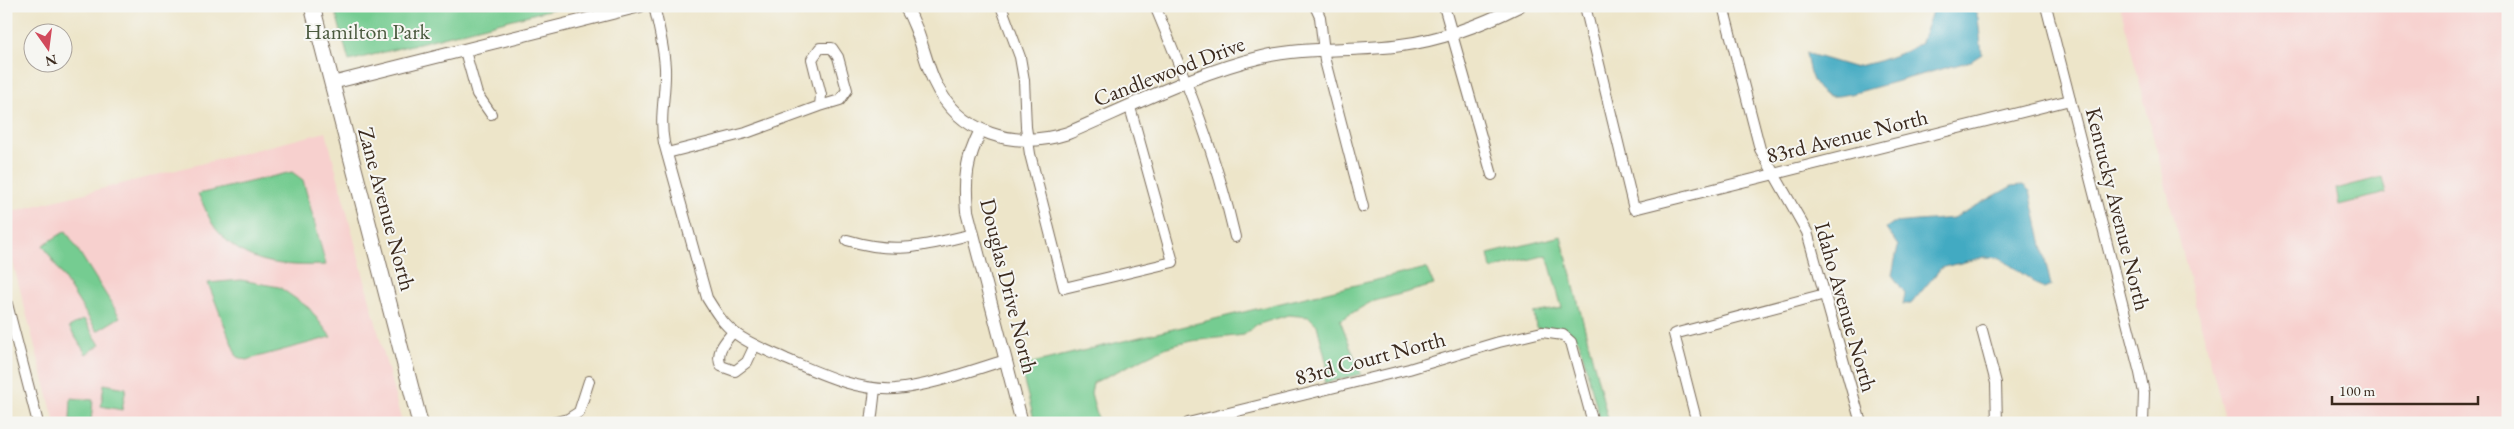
<svg xmlns="http://www.w3.org/2000/svg" width="2514" height="429" font-family="'EB Garamond',serif">
<rect width="100%" height="100%" fill="#f6f6f2"/>
<filter id="ink" filterUnits="userSpaceOnUse"><feTurbulence type="fractalNoise" baseFrequency=".02" numOctaves="2"/><feDisplacementMap in="SourceGraphic" scale="10" xChannelSelector="R" yChannelSelector="G"/><feConvolveMatrix kernelMatrix="1 2 1 2 8 2 1 2 1" color-interpolation-filters="sRGB"/></filter>
<filter id="wash" filterUnits="userSpaceOnUse"><feTurbulence type="fractalNoise" baseFrequency=".0096" numOctaves="4" result="noise"/><feDisplacementMap in="SourceGraphic" scale="20" xChannelSelector="R" yChannelSelector="G"/><feGaussianBlur stdDeviation="1.12" result="paint"/><feColorMatrix in="noise" values="0 0 0 0 0 0 0 0 0 0 0 0 0 0 0 0 0 1.4 0 .05"/><feComposite in="paint" operator="in"/></filter>
<g filter="url(#wash)">
<rect width="100%" height="100%" fill="#ede5c9"/>
<g fill="#f7d0ce">
<polygon points="2120,6 2508,6 2508,423 2226,423"/>
<polygon points="326,132 402,423 55,423 6,236 6,213"/>
</g>
<g fill="#74cc91" stroke="#587b58">
<polygon points="334,6 564,6 349,61"/>
<path d="M292,172L303,180L326,265C283,266 246,266 216,229C209,220 204,205 198,194Z"/>
<polygon points="2382,177 2386,193 2339,205 2336,189"/>
<polygon points="66,231 120,317 97,331 43,245"/>
<polygon points="1561,236 1609,423 1601,423 1579,341 1566,329 1536,328 1534,313 1562,308 1547,255 1491,269 1488,254"/>
<polygon points="1426,268 1434,285 1371,302 1340,320 1361,374 1324,383 1327,365 1317,325 1309,317 1288,315 1256,325 1244,335 1191,341 1167,347 1093,383 1091,393 1099,423 1035,423 1020,366"/>
<polygon points="241,280 279,287 309,308 331,337 246,360 237,357 208,283"/>
<polygon points="84,319 100,345 86,354 69,327"/>
<polygon points="104,384 126,388 122,410 101,406"/>
<polygon points="71,398 93,400 91,422 70,421"/>
</g>
<g fill="#42aac2" stroke="#3e6a70">
<path d="M1934,6H1973L1978,18L1982,54L1971,61L1851,94C1844,95 1836,97 1830,96C1813,93 1808,68 1806,53L1853,67L1876,62L1907,51L1921,42Z"/>
<polygon points="2023,185 2030,191 2051,286 2044,289 2000,258 1984,257 1941,268 1911,304 1903,304 1905,293 1892,275 1898,246 1886,228 1893,223 1954,218 2012,186"/>
</g>
</g>
<g filter="url(#ink)">
<g fill="none" stroke-linecap="round" stroke-linejoin="round">
<g stroke="#796b5a" stroke-width="12">
<g id="minor">
<path d="M654,6C659,27 664,47 665,68C666,95 659,115 664,143L707,298C715,311 723,324 735,333C750,345 769,351 786,359C822,374 856,391 895,389C931,386 972,370 1006,360"/>
<polyline points="1001,6 1020,57 1024,80 1026,127 1030,154 1064,288 1173,262 1130,107"/>
<path d="M1155,6C1188,85 1216,154 1235,237"/>
<polyline points="1315,6 1320,17 1325,61 1363,207"/>
<polyline points="1444,6 1492,175"/>
<polyline points="1585,6 1634,209 2070,100"/>
<polyline points="1723,6 1760,149 1807,232 1861,423"/>
<polyline points="2046,6 2140,373 2144,393 2143,423"/>
<polyline points="465,51 477,94 491,114"/>
<polyline points="667,153 746,133 820,106 821,95 812,59 820,48 832,48 838,57 847,90 840,100 820,106"/>
<path d="M847,240C897,255 923,246 973,234"/>
<polyline points="6,300 38,423"/>
<polyline points="1982,330 1996,383 1997,423"/>
<path d="M733,332C724,343 715,352 721,366L735,371L747,362L755,345"/>
<polyline points="552,423 568,419 579,412 589,381"/>
<polyline points="871,423 875,389"/>
<polyline points="1188,423 1409,369 1499,342 1542,332 1563,335 1571,342 1593,423"/>
<polyline points="1697,423 1674,334 1825,294"/>
</g>
</g>
<g stroke="#796b5a" stroke-width="14">
<g id="tertiary">
<path d="M905,6C920,30 923,56 934,81C959,135 1015,150 1068,133C1129,107 1197,72 1262,57C1308,46 1355,52 1401,45C1443,40 1481,25 1519,6"/>
<polyline points="332,83 640,6"/>
<path d="M981,130C966,160 964,179 967,211L1022,423"/>
</g>
</g>
<g stroke="#796b5a" stroke-width="17">
<polyline id="secondary" points="312,6 420,423"/>
</g>
<use href="#minor" stroke="#fff" stroke-width="10"/>
<use href="#tertiary" stroke="#fff" stroke-width="12"/>
<use href="#secondary" stroke="#fff" stroke-width="15"/>
</g>
</g>
<g text-anchor="middle" dominant-baseline="central" stroke-width="4" stroke-linejoin="round" paint-order="stroke">
<g font-size="22" fill="#4c5b40" stroke="#f6f6f2">
<text x="367" y="31">Hamilton Park</text>
</g>
<g font-size="22" fill="#3b2a1e" stroke="#f6f6f2">
<text transform="translate(1169 71) rotate(-21)">Candlewood Drive</text>
<text transform="translate(1847 136) rotate(-14)">83rd Avenue North</text>
<text transform="translate(387 209) rotate(75)">Zane Avenue North</text>
<text transform="translate(2118 209) rotate(76)">Kentucky Avenue North</text>
<text transform="translate(1009 286) rotate(76)">Douglas Drive North</text>
<text transform="translate(1846 307) rotate(74)">Idaho Avenue North</text>
<text transform="translate(1370 358) rotate(-15)">83rd Court North</text>
</g>
</g>
<rect width="2514" height="429" fill="none" stroke="#f6f6f2" stroke-width="25"/>
<g transform="translate(48 48) rotate(166)"><circle r="24" fill="#f6f6f2" stroke="#aba49d"/>
<path d="M0-4L9 19L0 12L-9 19Z" fill="#d1495b"/>
<text y="-8" font-size="14" font-weight="bold" text-anchor="middle" fill="#3b2a1e">N</text>
</g>
<path d="M2332 396v8h146v-8" fill="none" stroke="#3b2a1e" stroke-width="2.5"/>
<text x="2339" y="396" font-size="15" fill="#3b2a1e" stroke="#f6f6f2" stroke-width="4" paint-order="stroke">100 m</text>
</svg>
